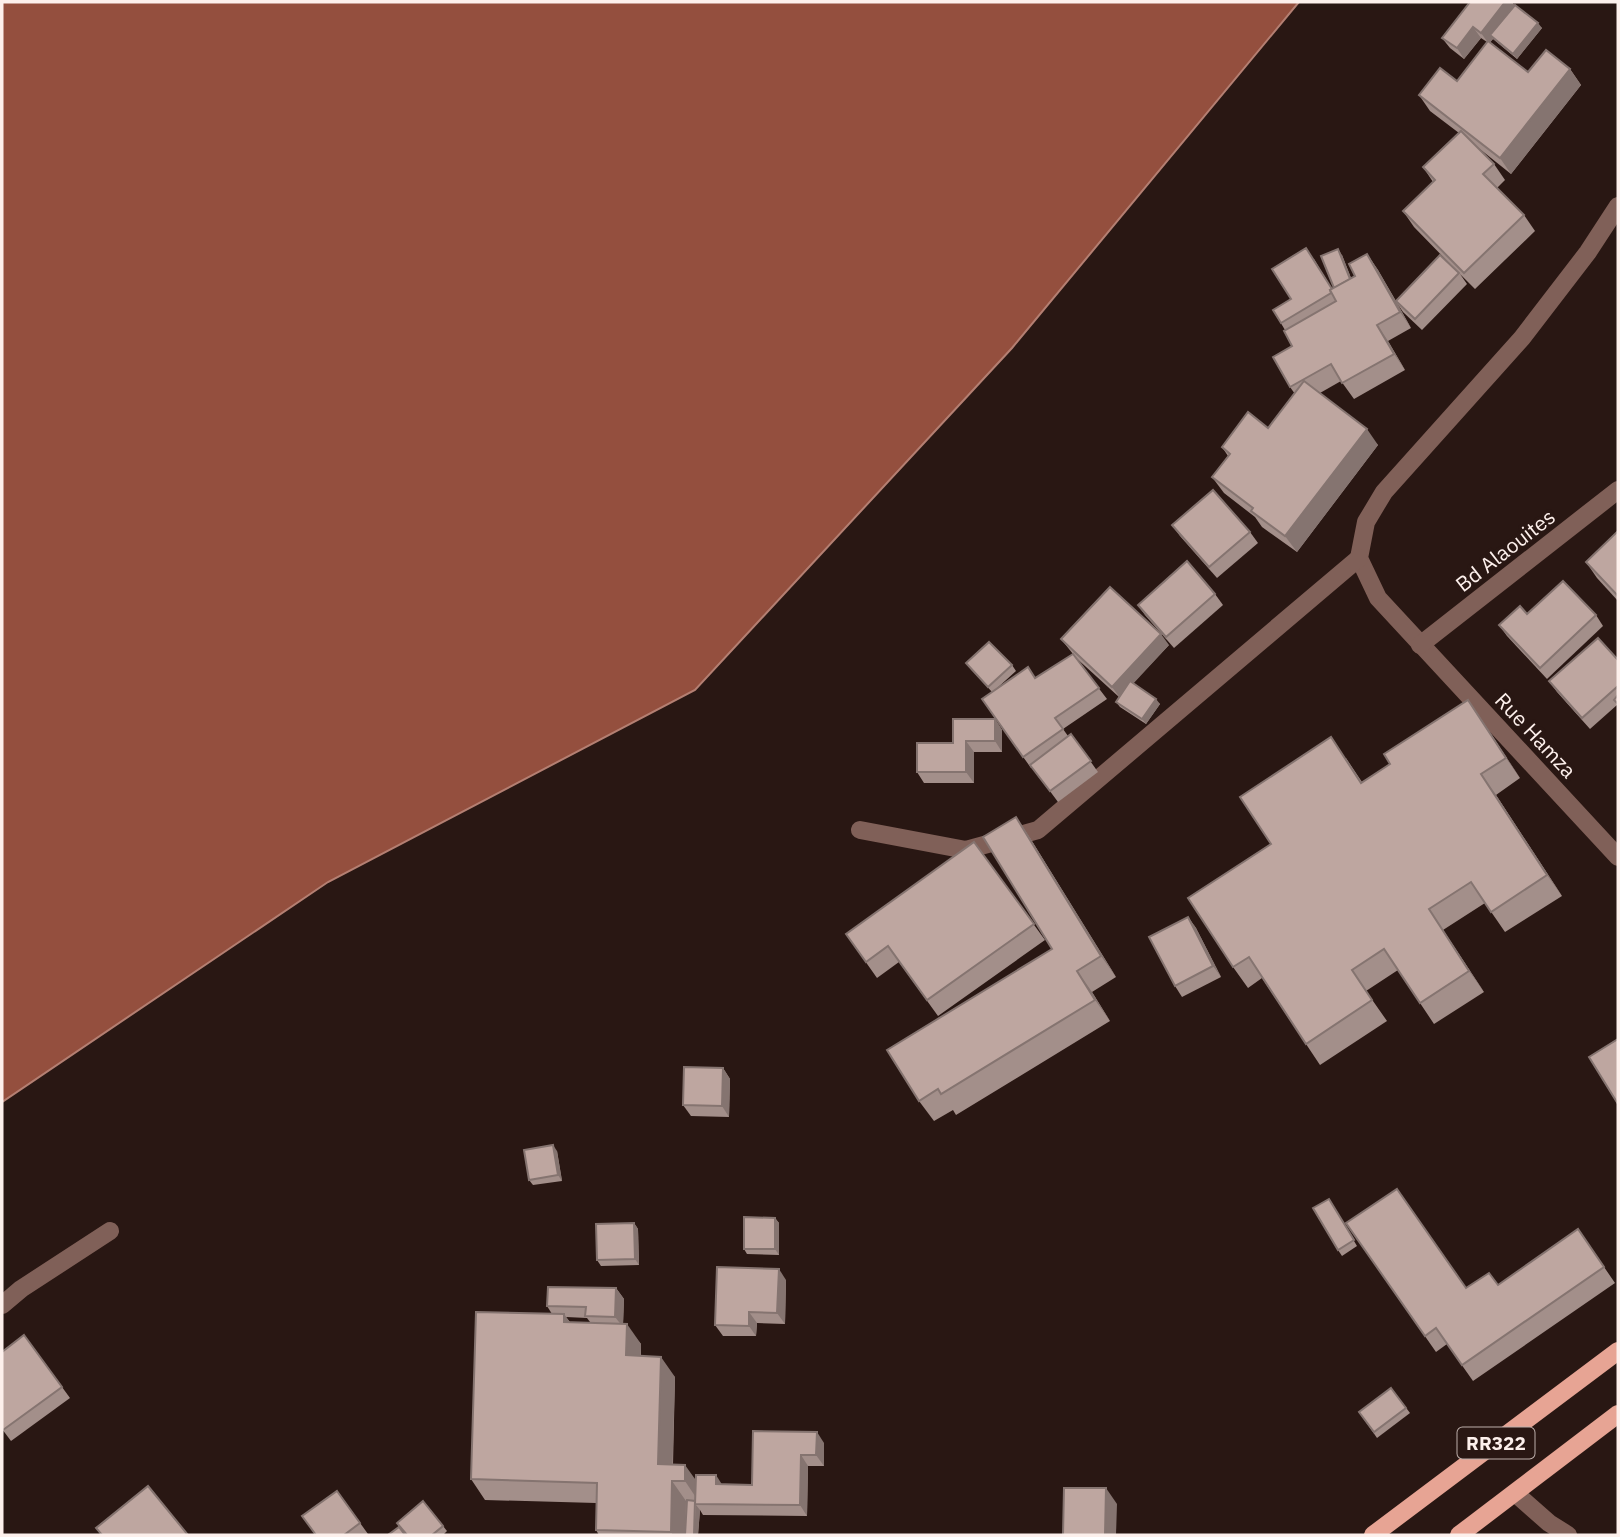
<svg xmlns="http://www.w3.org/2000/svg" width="1620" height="1537" font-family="'IBM Plex Sans',sans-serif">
<rect width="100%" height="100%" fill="#291713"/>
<polygon fill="#944f3e" stroke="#b47f72" stroke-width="2" points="2,2 1299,2 1012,348 695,690 328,882 2,1102"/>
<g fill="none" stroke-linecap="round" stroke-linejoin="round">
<g stroke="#806058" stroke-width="18">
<polyline points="1618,206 1588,252 1522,338 1384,492 1366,522 1359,558 1378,598 1618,857"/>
<polyline points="1420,645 1618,490"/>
<polyline points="860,830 966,850 1038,830 1359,558"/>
<polyline points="2,1305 21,1289 110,1231"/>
<polyline points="1515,1493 1549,1523 1568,1535"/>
</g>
<g stroke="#e7a494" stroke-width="18">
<polyline points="1373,1535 1618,1351"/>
<polyline points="1459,1535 1618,1414"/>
</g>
</g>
<g fill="#a38f8a" fill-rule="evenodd">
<polygon points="1470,2 1512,2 1514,5 1542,28 1517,59 1493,39 1490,42 1528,72 1570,69 1581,85 1511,174 1476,146 1494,164 1505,180 1497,188 1524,215 1535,231 1475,289 1460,274 1467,284 1422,330 1403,312 1397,303 1411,328 1388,341 1405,370 1354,399 1341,381 1320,393 1378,445 1297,552 1262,527 1255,517 1224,493 1212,477 1228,456 1222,447 1268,428 1295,394 1290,387 1292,346 1285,330 1273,310 1291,299 1314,259 1332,289 1334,288 1342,255 1351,278 1355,276 1367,254 1378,270 1396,301 1455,269 1414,227 1403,211 1433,182 1423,167 1459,133 1430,111 1419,95 1457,81 1487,42 1481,38 1464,59 1450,48 1442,38"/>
<polygon points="1172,525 1250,532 1258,543 1217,578 1180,536"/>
<polygon points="1618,531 1618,601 1597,578 1586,562"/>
<polygon points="1215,594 1223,605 1174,648 1145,615 1138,605"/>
<polygon points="1527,614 1596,615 1603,626 1547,679 1507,636 1499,625"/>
<polygon points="1061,639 1169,645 1133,683 1160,704 1146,724 1120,707 1116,702 1119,697 1074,656 1107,699 1063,729 1068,736 1071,734 1098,772 1058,802 1032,767 1031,768 982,699 992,692 966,663 1012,665 1016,671 995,690 1035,678 1073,654"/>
<polygon points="1618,660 1618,706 1617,705 1590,729 1557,692 1549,681"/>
<polygon points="1468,700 1520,778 1496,795 1562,896 1505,932 1485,903 1443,930 1484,992 1434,1024 1398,970 1366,991 1387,1021 1320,1065 1262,978 1248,988 1233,967 1271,844 1346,758 1362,782 1390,764"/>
<polygon points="995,719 1002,730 1002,752 974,752 974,783 924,783 917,772"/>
<polygon points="1016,817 1030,838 1116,977 1092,992 1110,1021 956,1115 953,1110 934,1121 919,1101 1052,949"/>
<polygon points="974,842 1045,940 938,1016 899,962 877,978 846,934"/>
<polygon points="1188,917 1196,928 1221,977 1182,997 1175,986"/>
<polygon points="723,1068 730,1079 729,1117 691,1116 683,1105"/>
<polygon points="557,1151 562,1181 533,1185 529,1180"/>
<polygon points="1329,1199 1357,1246 1342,1256 1338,1250"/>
<polygon points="775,1218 779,1223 779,1255 747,1254 744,1249"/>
<polygon points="634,1223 638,1229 639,1265 601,1266 597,1260"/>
<polygon points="1346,1223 1466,1288 1498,1285 1578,1229 1615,1283 1473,1381 1447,1344 1436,1352"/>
<polygon points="786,1280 785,1324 757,1323 756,1336 723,1336 715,1325"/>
<path d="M616,1288L624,1299L623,1323L641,1344V1356L675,1377L673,1465L696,1480L723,1485H752L753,1431L824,1443V1466H808L807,1516L703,1515L700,1510L698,1535H599L596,1530V1503L485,1500L471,1479L552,1314L547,1306ZM566,1317L587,1318L590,1322H570Z"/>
<polygon points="24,1335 70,1398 11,1441 2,1429"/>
<polygon points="1391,1388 1410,1413 1377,1438 1359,1412"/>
<polygon points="337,1491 368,1534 366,1535 315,1535"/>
<polygon points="423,1501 447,1531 443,1535 407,1535"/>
</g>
<g fill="#857470">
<polygon points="1505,2 1512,2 1516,8 1490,35 1493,39 1489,44 1481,33"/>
<polygon points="1538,23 1542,28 1517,59 1513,54"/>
<polygon points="1473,27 1481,38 1464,59 1457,48"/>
<polygon points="1570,69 1581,85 1511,174 1500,158"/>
<polygon points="1338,249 1342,255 1355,288 1352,282"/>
<polygon points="1367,254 1378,270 1411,328 1400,312"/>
<polygon points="1377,325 1388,341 1405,370 1394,354"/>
<polygon points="1367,429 1378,445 1297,552 1285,536"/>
<polygon points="1161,634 1169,645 1120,698 1112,687"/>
<polygon points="1156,699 1160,704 1146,724 1142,719"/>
<polygon points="1468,700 1482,720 1520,778 1506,758"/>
<polygon points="995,719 1002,730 1002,752 995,741"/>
<polygon points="966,741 974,752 974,783 966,772"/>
<polygon points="1481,774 1496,795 1562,896 1547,875"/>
<polygon points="1016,817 1030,838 1116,977 1101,956"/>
<polygon points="1429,909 1443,930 1484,992 1469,971"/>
<polygon points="1188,917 1196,928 1221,977 1213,966"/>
<polygon points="1077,971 1092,992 1110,1021 1095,1000"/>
<polygon points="723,1068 730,1079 729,1117 722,1106"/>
<polygon points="553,1145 557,1151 562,1181 558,1175"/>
<polygon points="775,1218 779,1223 779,1255 775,1249"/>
<polygon points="634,1223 638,1229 639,1265 635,1259"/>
<polygon points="779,1269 786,1280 785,1324 777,1313"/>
<polygon points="616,1288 624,1299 623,1327 615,1317"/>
<polygon points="749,1312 757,1323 756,1336 749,1326"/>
<polygon points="564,1314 579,1335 564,1322"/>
<polygon points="627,1324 641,1344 640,1376 626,1355"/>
<polygon points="661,1357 675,1377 672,1481 686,1501 685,1535 673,1535 671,1532 658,1464"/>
<polygon points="817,1432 824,1443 824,1466 816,1455"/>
<polygon points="801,1455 808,1466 807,1516 800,1505"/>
<polygon points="685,1465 700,1486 699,1502 685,1481"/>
<polygon points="716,1475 723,1486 716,1484"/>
<polygon points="1106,1488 1117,1504 1116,1535 1105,1535"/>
<polygon points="696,1505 700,1510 698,1535 694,1535"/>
</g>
<g fill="#bea6a0" stroke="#857470" stroke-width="2">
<polygon points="1470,2 1505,2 1481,33 1473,27 1457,48 1442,38"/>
<polygon points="1515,5 1538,23 1513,54 1490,35"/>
<polygon points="1488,41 1528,72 1546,50 1570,69 1500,158 1419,95 1440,68 1457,81"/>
<polygon points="1461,131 1494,164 1483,174 1524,215 1464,273 1403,211 1435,180 1423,167"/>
<polygon points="1306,248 1332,289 1330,290 1331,293 1281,323 1273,310 1291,299 1272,269"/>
<polygon points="1338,249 1350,279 1334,288 1321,256"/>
<polygon points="1367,254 1400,312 1377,325 1394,354 1342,383 1331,364 1290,387 1273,357 1292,346 1284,331 1336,301 1330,290 1355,276 1349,264"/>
<polygon points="1440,255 1459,273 1415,319 1396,301"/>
<polygon points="1304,381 1367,429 1285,536 1251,511 1253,508 1212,477 1230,454 1222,447 1248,412 1268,428"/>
<polygon points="1213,490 1250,532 1209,567 1172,525"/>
<polygon points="1618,531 1618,596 1586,562"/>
<polygon points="1187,561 1215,594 1166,637 1138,605"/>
<polygon points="1563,581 1596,615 1540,668 1499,625 1520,606 1527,614"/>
<polygon points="1110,587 1161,634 1112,687 1061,639"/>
<polygon points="1598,638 1618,660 1618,686 1582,718 1549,681"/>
<polygon points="989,642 1012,665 988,687 966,663"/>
<polygon points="1073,654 1099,688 1055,718 1063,729 1023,757 982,699 1028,667 1035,678"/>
<polygon points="1130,681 1156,699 1142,719 1116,702"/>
<polygon points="1618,695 1618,704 1614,700"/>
<polygon points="1468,700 1506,758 1481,774 1547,875 1491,912 1471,882 1429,909 1469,971 1420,1003 1384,949 1352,970 1372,1000 1306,1044 1249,957 1233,967 1188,898 1271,844 1240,797 1331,737 1361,783 1390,764 1384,754"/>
<polygon points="953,719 995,719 995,741 966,741 966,772 917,772 917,743 953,743"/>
<polygon points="1071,734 1091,761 1050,791 1030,765"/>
<polygon points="1016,817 1101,956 1077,971 1095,1000 941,1094 938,1089 919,1101 887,1050 1052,949 983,837"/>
<polygon points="974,842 1034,924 927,1000 888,946 866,962 846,934"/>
<polygon points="1188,917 1213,966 1175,986 1149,937"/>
<polygon points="1618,1039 1618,1104 1589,1057"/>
<polygon points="684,1067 723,1068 722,1106 683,1105"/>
<polygon points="553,1145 558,1175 529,1180 524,1150"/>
<polygon points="1397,1189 1466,1288 1489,1273 1498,1285 1578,1229 1604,1267 1462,1365 1436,1328 1425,1336 1346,1223"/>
<polygon points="1329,1199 1354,1240 1338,1250 1313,1208"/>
<polygon points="744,1217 775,1218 775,1249 744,1249"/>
<polygon points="634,1223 635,1259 597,1260 596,1224"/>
<polygon points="717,1267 779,1269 777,1313 749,1312 749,1326 715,1325"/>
<polygon points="548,1287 616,1288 615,1317 585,1316 586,1307 547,1306"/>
<polygon points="476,1312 564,1314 564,1322 627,1324 626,1355 661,1357 658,1464 685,1465 685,1481 672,1481 671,1532 596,1530 597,1483 471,1479"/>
<polygon points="24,1335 62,1387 3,1430 2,1429 2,1352"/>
<polygon points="1391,1388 1406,1408 1374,1432 1359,1412"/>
<polygon points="753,1431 817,1432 816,1455 801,1455 800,1505 695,1504 696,1475 716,1475 716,1484 752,1485"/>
<polygon points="148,1486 188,1535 102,1535 96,1528"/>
<polygon points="1064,1488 1106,1488 1105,1535 1063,1535"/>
<polygon points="337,1491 360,1523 344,1535 316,1535 302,1516"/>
<polygon points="687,1500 695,1501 694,1535 685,1535"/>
<polygon points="423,1501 443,1526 432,1535 407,1535 397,1523"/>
<polygon points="399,1527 405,1535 388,1535"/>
</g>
<g text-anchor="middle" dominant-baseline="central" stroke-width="7" stroke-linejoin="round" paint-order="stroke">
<rect fill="#291713" stroke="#bdafab" stroke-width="2" x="1457.5" y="1427.5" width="77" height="31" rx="5"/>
<g font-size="19" font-weight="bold" fill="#fdf0ec">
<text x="1496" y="1443">RR322</text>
</g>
<g font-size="21" fill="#fdf0ec" stroke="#291713">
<text transform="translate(1505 550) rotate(-38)">Bd Alaouites</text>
<text transform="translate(1536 735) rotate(47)">Rue Hamza</text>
</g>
</g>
<rect width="1620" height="1537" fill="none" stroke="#fdf0ec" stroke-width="7"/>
</svg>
